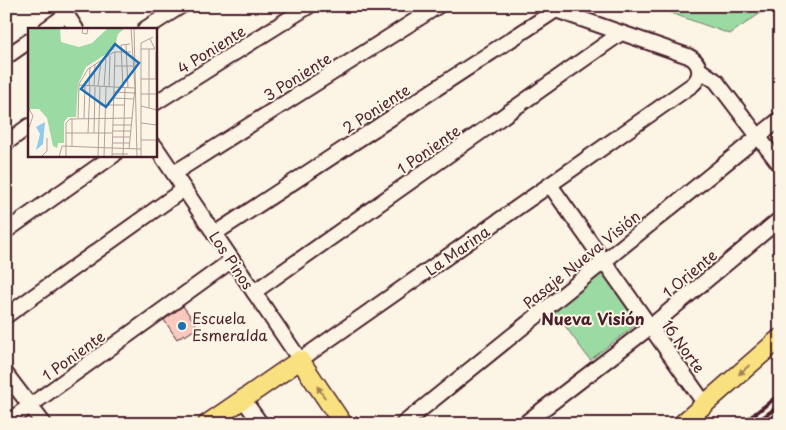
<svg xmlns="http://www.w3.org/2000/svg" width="786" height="430" font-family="'Playpen Sans',sans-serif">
<rect width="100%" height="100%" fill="#fcf5e5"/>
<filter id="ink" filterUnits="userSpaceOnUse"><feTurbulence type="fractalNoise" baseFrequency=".02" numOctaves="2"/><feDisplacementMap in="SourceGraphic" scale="10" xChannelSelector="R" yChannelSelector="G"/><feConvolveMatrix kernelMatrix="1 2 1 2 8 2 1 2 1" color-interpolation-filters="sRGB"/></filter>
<g filter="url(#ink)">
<g fill="#9bdaa3" stroke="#727c67">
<polygon points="651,6 771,6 730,34"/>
<polygon points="601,269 637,324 590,360 551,307"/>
</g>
<polygon fill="#f8cabd" stroke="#4a1f2b" points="183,306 198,327 185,336 184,334 177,339 164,320"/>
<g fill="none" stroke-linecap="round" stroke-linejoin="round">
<g stroke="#4a1f2b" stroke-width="18">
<g id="minor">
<polyline points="61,6 76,29"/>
<polyline points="46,29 67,14"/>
<polyline points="145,29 181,6"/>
<polyline points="6,57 29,41"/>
<polyline points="700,70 716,81 780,165"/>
<polyline points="155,103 309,6"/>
<polyline points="6,143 29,126"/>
<path d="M155,146L300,360L692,85C703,76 701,62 688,56L544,6"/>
<polyline points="174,173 438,6"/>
<polyline points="550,185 705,404"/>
<polyline points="6,231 114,155"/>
<polyline points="214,234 556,10"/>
<polyline points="254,292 621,33"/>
<polyline points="6,316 184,189"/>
<polyline points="6,374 44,424"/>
<polyline points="243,399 261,424"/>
<polyline points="6,423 232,260"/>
<polyline points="403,424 780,119"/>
<polyline points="524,424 650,327 780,219"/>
</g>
</g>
<g stroke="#4a1f2b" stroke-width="21">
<g id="major">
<polyline points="207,424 300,360 343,424"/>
<polyline points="682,424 780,338"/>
</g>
</g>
<use href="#minor" stroke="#fcf5e5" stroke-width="14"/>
<use href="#major" stroke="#fae180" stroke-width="18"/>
<g stroke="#4a1f2b" stroke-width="4">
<polyline points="742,424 780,394"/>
<polyline points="754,424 780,405"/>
</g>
</g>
<defs><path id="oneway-solid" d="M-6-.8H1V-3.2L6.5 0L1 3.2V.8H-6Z" transform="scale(1.25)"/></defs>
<g fill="#a28056">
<use href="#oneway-solid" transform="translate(744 370) rotate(139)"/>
<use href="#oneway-solid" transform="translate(321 392) rotate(-124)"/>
</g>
</g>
<circle fill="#1f6fb2" stroke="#fcf5e5" stroke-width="2" cx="182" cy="326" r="5"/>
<g text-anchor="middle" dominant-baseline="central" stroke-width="4" stroke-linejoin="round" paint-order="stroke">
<g font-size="15" fill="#4a1f2b" stroke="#fcf5e5">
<text transform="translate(211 49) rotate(-32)">4 Poniente</text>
<text transform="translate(297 76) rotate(-32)">3 Poniente</text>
<text transform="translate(376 108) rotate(-33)">2 Poniente</text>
<text transform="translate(428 149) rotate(-35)">1 Poniente</text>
<text transform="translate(457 250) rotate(-35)">La Marina</text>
<text transform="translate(581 259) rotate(-39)">Pasaje Nueva Visión</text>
<text transform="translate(232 260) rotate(56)">Los Pinos</text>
<text transform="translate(689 273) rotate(-40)">1 Oriente</text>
<text transform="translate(684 346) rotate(54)">16 Norte</text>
<text transform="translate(73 355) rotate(-36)">1 Poniente</text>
</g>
<g font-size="15" fill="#4a1f2b" stroke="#fcf5e5" text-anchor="start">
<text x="192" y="317">Escuela<tspan x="192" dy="17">Esmeralda</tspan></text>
</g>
<g font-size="16" font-weight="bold" fill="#4a1f2b" stroke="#fcf5e5">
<text x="593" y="318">Nueva Visión</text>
</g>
</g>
<g transform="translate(28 28)">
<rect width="129" height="129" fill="#fcf5e5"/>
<path d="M0,0H32L33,14L51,19L64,15L80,0H97L90,6L86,21L58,39L50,56L48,89H40L36,94V115H30L29,120L25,118L19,90L11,81H0Z" fill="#9bdaa3"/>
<path d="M17,94L15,116L8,122L12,106L8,99Z" fill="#90caef"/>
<path fill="none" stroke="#b59f9b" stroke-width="1" d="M55,0L54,5L59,6L60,0M106,0L109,129M98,17L100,60M113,21H127L122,11M121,21V80M87,38H106M113,51H129M128,51V24M51,57L86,59L87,24M61,58L62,40M66,58L67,36M70,58L73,33M76,59L78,30M81,59L82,28M95,60L93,17L102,16M86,64L106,65M113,66H129M86,70L106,71M72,77H96M113,78L129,82M0,79L5,88L0,102M50,90L51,56L60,41L86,24H103M56,90L57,58M113,95L129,97M85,97H103M85,103H103M38,105H84M60,105L62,58M66,105L67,59M85,109H102M113,112H129M84,115H101M44,119V90M84,120L113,121M101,121L107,60M84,126H100M13,129L19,123V110M31,129L34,118L84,120M38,129V95L42,91L104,90M70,129L72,59M76,129L78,59M84,129L86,59L107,60L103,0M95,129L97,60M113,129V15L125,9"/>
<path fill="#1f6fb2" fill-opacity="0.15" stroke="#1f6fb2" stroke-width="2.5" d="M87,16L111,35L78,79L53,61Z"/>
<rect width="129" height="129" fill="none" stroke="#4a1f2b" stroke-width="2.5"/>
</g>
<rect width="786" height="430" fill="none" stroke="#fcf5e5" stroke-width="25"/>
<rect x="12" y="12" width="761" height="405" fill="none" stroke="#4a1f2b" stroke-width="2" filter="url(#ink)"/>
</svg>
